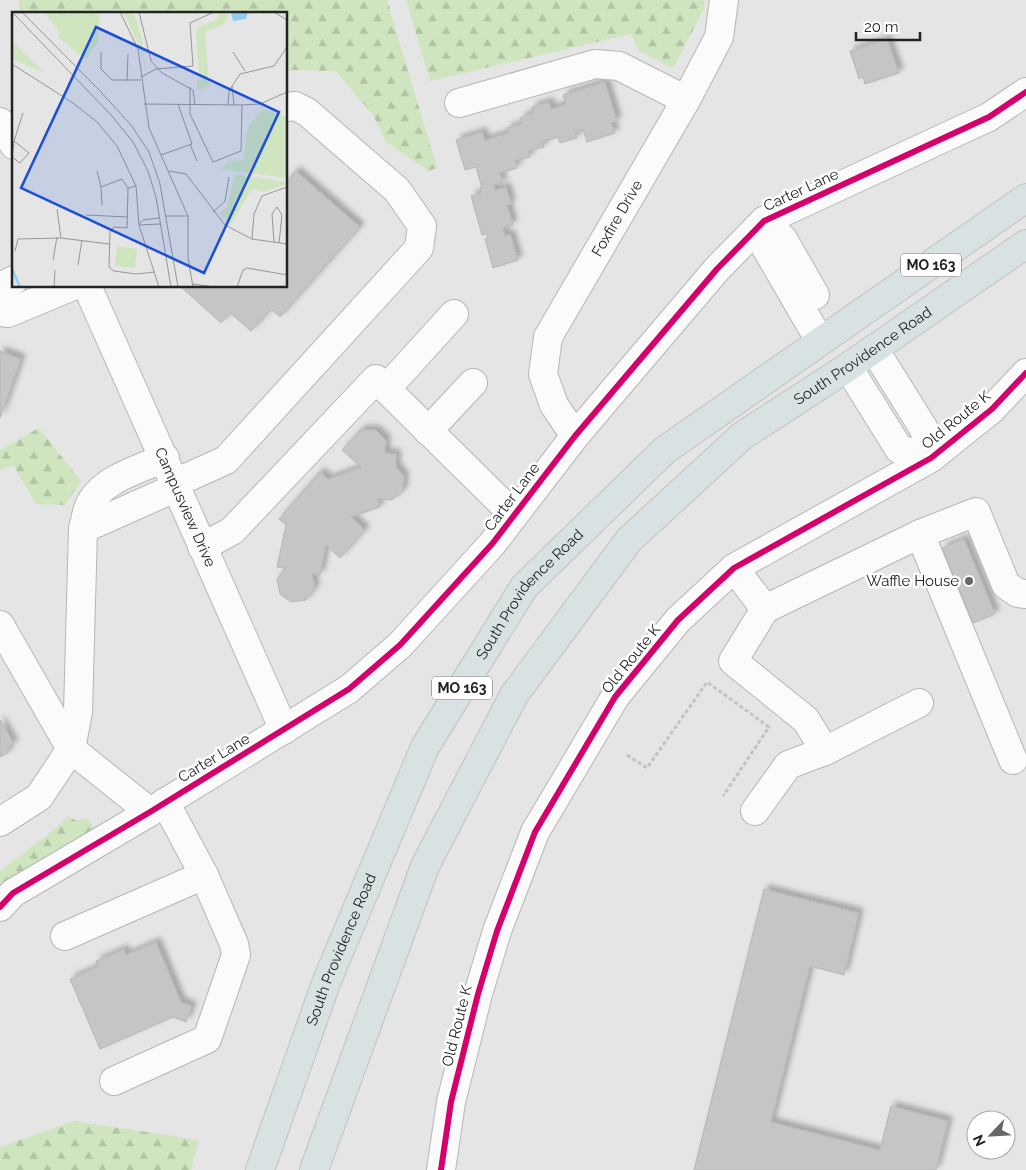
<svg xmlns="http://www.w3.org/2000/svg" width="1026" height="1170" font-family="Raleway,sans-serif">
<defs>
<pattern id="forest-firs" width="22" height="20" patternUnits="userSpaceOnUse" patternTransform="scale(1.25)"><rect width="22" height="20" fill="#cfe5c0"/><path d="M5 1l3.5 6h-7zM16 11l3.5 6h-7z" fill="#b1c4a5"/></pattern>
<filter id="shadow"><feDropShadow dx="4.5" dy="-4.5" stdDeviation="2.5" flood-color="#0004"/></filter>
</defs>
<rect width="100%" height="100%" fill="#e5e5e5"/>
<g fill="url(#forest-firs)">
<polygon points="19,0 387,0 437,168 428,171 386,142 373,115 336,71 292,70 286,72 286,14 19,14"/>
<polygon points="406,0 704,0 705,7 673,68 639,51 631,34 430,81"/>
<polygon points="39,428 81,481 65,505 36,504 13,465 0,470 0,450"/>
<polygon points="68,816 77,821 87,818 94,828 0,884 0,871 51,832"/>
<polygon points="74,1121 199,1140 191,1170 0,1170 0,1147"/>
</g>
<g fill="#c5c5c5" stroke="#b6b6b6" filter="url(#shadow)">
<polygon points="887,39 899,73 865,84 863,77 859,79 850,51"/>
<polygon points="605,82 617,121 611,123 615,133 587,142 583,130 575,133 577,138 560,143 558,137 542,142 544,147 528,151 530,157 515,161 517,168 500,173 503,183 494,185 495,190 506,187 511,204 507,205 513,225 503,228 505,236 510,234 518,260 493,268 485,239 488,238 487,234 482,235 471,196 481,193 480,188 482,188 476,167 465,170 456,140 482,132 485,140 508,133 507,128 522,124 520,118 533,113 532,107 549,102 551,109 566,104 563,95"/>
<polygon points="296,171 360,227 280,317 271,309 251,331 230,313 221,323 180,286 286,286 286,182"/>
<polygon points="0,351 21,359 0,418"/>
<polygon points="361,430 376,430 386,440 385,453 396,454 396,467 404,476 403,491 392,500 377,499 380,507 351,517 365,530 340,558 326,545 320,575 312,574 315,588 306,600 291,602 280,594 277,579 285,568 277,567 286,525 279,519 320,472 328,479 361,467 342,450"/>
<polygon points="964,539 995,614 973,623 942,548"/>
<polygon points="0,720 14,744 7,748 9,752 0,757"/>
<polygon points="764,889 859,913 844,975 810,966 771,1122 880,1150 891,1106 948,1121 936,1170 694,1170"/>
<polygon points="156,942 181,1002 192,1006 186,1022 173,1017 100,1049 70,979 99,966 96,961 124,949 126,955"/>
</g>
<g fill="none" stroke-linecap="round" stroke-linejoin="round">
<g stroke="#b6b6b6" stroke-width="30">
<g id="minor">
<polyline points="459,103 595,64 619,66 686,100"/>
<polyline points="0,122 14,145"/>
<polyline points="764,221 766,248 820,341"/>
<polyline points="764,221 783,239 815,295"/>
<path id="s1" d="M87,286L284,730"/>
<polyline points="0,287 14,280"/>
<polyline points="0,312 8,313 73,286"/>
<polyline points="848,367 899,449 931,458 924,429 874,349"/>
<polyline points="386,389 454,314"/>
<polyline points="428,431 473,383"/>
<path id="s2" d="M575,436L554,405L543,374L548,337L686,100L719,37L724,0"/>
<polyline points="175,483 226,460 419,248 422,226 397,190 307,112 295,106 286,107"/>
<polyline points="83,529 177,487"/>
<polyline points="920,534 1013,760"/>
<polyline points="202,547 232,531 376,379 514,515"/>
<polyline points="734,568 765,609 920,534 976,512 1006,585 1018,593 1026,594"/>
<polyline points="765,609 733,661 806,720 825,751 919,703"/>
<polyline points="0,625 71,749 150,812"/>
<polyline points="755,811 788,765 825,751"/>
<path d="M0,822L39,797L71,749L78,712L83,529C85,522 86,513 89,506C101,479 140,469 165,458"/>
<polyline points="0,907 13,893 150,812 349,689 400,645 492,544 575,436 717,269 764,221 989,117 1026,92"/>
<polyline points="65,936 204,875"/>
<polyline points="114,1081 207,1039 236,955 234,944 204,875 165,802"/>
<polyline points="441,1170 451,1102 478,994 497,931 535,832 615,697 678,620 734,568 931,458 992,409 1026,373"/>
</g>
</g>
<g stroke="#c1c1c1" stroke-width="30">
<g id="major">
<path id="s3" d="M260,1170L326,983L425,747L524,587L665,450L1026,198"/>
<path id="s4" d="M314,1170L425,866L514,695L629,540L742,436L848,367L1026,244"/>
</g>
</g>
<polyline stroke="#c3c3c4" stroke-width="3" stroke-dasharray="4 2.5" stroke-linecap="butt" points="627,755 647,768 707,682 769,727 723,796"/>
<use href="#minor" stroke="#fbfbfb" stroke-width="28"/>
<use href="#major" stroke="#d9e2e2" stroke-width="28"/>
<g stroke="#fff" stroke-width="9">
<g id="cycleway">
<polyline points="0,907 13,893 150,812 349,689 400,645 492,544 575,436 717,269 764,221 989,117 1026,92"/>
<polyline points="441,1170 451,1102 478,994 497,931 535,832 615,697 678,620 734,568 931,458 992,409 1026,373"/>
</g>
</g>
<use href="#cycleway" stroke="#d6006c" stroke-width="6"/>
</g>
<circle fill="#666767" stroke="#fff" stroke-width="2" cx="969" cy="581" r="5"/>
<g text-anchor="middle" dominant-baseline="central" stroke-width="5" stroke-linejoin="round" paint-order="stroke">
<g fill="#fff" stroke="#646565" stroke-width="1">
<rect x="901" y="253.5" width="60" height="23" rx="4"/>
<rect x="432" y="676.5" width="60" height="23" rx="4"/>
</g>
<g font-size="14" font-weight="bold" fill="#222323">
<text x="931" y="265">MO 163</text>
<text x="462" y="688">MO 163</text>
</g>
<g font-size="15" fill="#222323" stroke="#fff">
<text transform="translate(801 190) rotate(-25)">Carter Lane</text>
<text stroke="none"><textPath href="#s2" startOffset="245">Foxfire Drive</textPath></text>
<text stroke="none"><textPath href="#s4" startOffset="1008">South Providence Road</textPath></text>
<text transform="translate(956 420) rotate(-39)">Old Route K</text>
<text transform="translate(512 497) rotate(-53)">Carter Lane</text>
<text stroke="none"><textPath href="#s1" startOffset="242">Campusview Drive</textPath></text>
<text stroke="none"><textPath href="#s3" startOffset="640">South Providence Road</textPath></text>
<text transform="translate(631 659) rotate(-51)">Old Route K</text>
<text transform="translate(214 758) rotate(-31)">Carter Lane</text>
<text stroke="none"><textPath href="#s3" startOffset="235">South Providence Road</textPath></text>
<text transform="translate(457 1026) rotate(-76)">Old Route K</text>
</g>
<g font-size="15" fill="#222323" stroke="#fff" text-anchor="end">
<text x="959" y="581">Waffle House</text>
</g>
</g>
<g transform="translate(12 12)">
<rect width="275" height="275" fill="#e5e5e5"/>
<path d="M32,0H88L86,30L74,48L47,26L46,18ZM111,0L122,2L130,27L133,54L128,36ZM207,0L217,3L212,12L193,20L197,75L185,78V69L193,66L187,62L184,20L187,15L206,7ZM0,29L33,61L0,47ZM250,97L275,105V166L209,157L216,150L231,148L236,115ZM223,162L275,170V172L250,180L240,177L219,212L207,201L215,196Z" fill="#cfe5c0"/>
<path d="M105,234L125,237L123,256L103,254Z" fill="#cfe5c0"/>
<path d="M219,0H236L234,7L221,9Z" fill="#8fcef0"/>
<path fill="none" stroke="#8fcef0" stroke-width="2.5" d="M0,257L8,275"/>
<path fill="none" stroke="#979797" stroke-width="1" d="M0,0L100,104L121,130L136,159L144,185L159,275M10,0L89,80L119,113L137,140L148,172L166,275M108,0L126,37L137,116L176,204V246L181,275M127,0L139,49L150,61L181,78L183,93M262,0L275,8M89,40V57L100,68H129M221,40L233,59M0,52L61,91L85,110L105,134L124,174L127,213L147,275M129,65L144,57L181,54L178,11L202,0M115,69L116,42M220,74L222,93M132,92L230,93L248,92L275,80M178,93V102L201,150L229,139L230,93M178,93V75M216,93L217,79L228,62L262,54L275,35M2,129L17,141L8,151L0,145L2,129L3,126L11,101M178,132L185,149M149,143L180,132L166,92M85,159L89,175M157,159L174,162L213,213L240,227L275,232M124,174L116,176L115,216L102,215L98,219L97,255L102,259L124,262L143,260M90,193L89,175L110,167L116,176M45,197L49,226L97,232M201,200L213,189L217,165M74,203L116,205M153,204H176M127,212L131,208L147,206M127,213L148,212M240,227L242,202L250,184L275,175M262,230L260,202L265,195L270,203L267,231M3,239L6,227L49,226M41,248L45,225M66,253L70,228M180,272L203,275M42,275L43,258M225,275L231,258L235,256L275,263"/>
<path fill="#1d4ed8" fill-opacity="0.15" stroke="#1d4ed8" stroke-width="2.5" d="M84,15L267,100L192,261L9,176Z"/>
<rect width="275" height="275" fill="none" stroke="#222323" stroke-width="2.5"/>
</g>
<g transform="translate(991 1135) rotate(245)"><circle r="24" fill="#ffffff" stroke="#a7a7a7"/>
<path d="M0-4L9 19L0 12L-9 19Z" fill="#666767"/>
<text y="-8" font-size="14" font-weight="bold" text-anchor="middle" fill="#222323">N</text>
</g>
<path d="M856 32v8h64v-8" fill="none" stroke="#222323" stroke-width="2.5"/>
<text x="864" y="32" font-size="15" fill="#222323" stroke="#ffffff" stroke-width="4" paint-order="stroke">20 m</text>
</svg>
